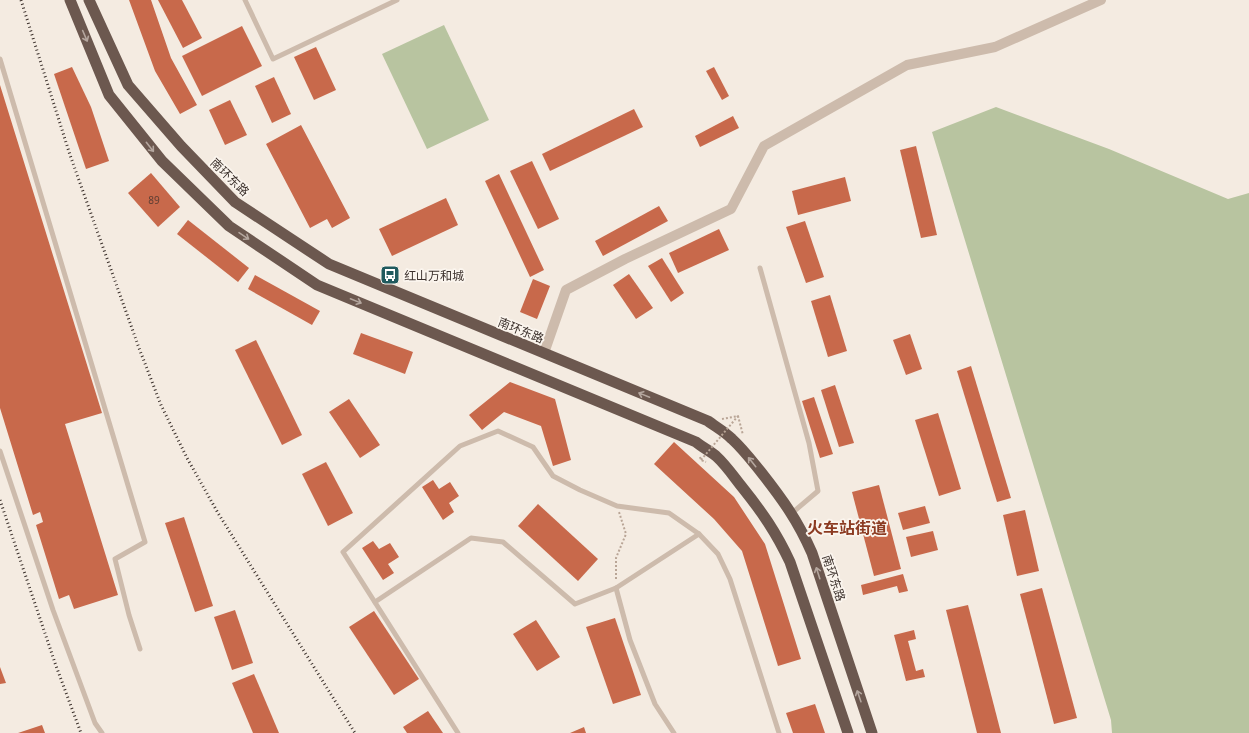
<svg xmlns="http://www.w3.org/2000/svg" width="1249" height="733" font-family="'Noto Sans','Noto Sans SC',sans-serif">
<rect width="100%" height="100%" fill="#f4ebe1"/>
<g fill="#b8c4a0">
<polygon points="444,25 489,120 427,149 382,54"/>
<polygon points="996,107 1109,149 1228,199 1249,193 1249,733 1112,733 1111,720 932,132"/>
</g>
<g fill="#c8694b">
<polygon points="129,0 151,0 171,58 197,105 180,114 155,71"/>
<polygon points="158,0 182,0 202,38 183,48"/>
<polygon points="242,26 262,66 202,96 182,56"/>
<polygon points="316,47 336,90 314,100 294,57"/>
<polygon points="72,67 91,107 109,161 86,169 54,74"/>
<polygon points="714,67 729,96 722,100 706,71"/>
<polygon points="274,77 291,114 272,123 255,86"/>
<polygon points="0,85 102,413 65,424 118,595 74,609 69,595 59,599 36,525 43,522 40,512 33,515 0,408"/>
<polygon points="230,100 247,135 225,145 209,110"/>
<polygon points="634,109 643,127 550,171 542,154"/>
<polygon points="733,116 739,128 700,147 695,136"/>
<polygon points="301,125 350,218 332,228 327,219 310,228 266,144"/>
<polygon points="916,146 937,235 921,238 900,150"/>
<polygon points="532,161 559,219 538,229 510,171"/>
<polygon points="151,173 180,207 158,227 128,193"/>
<polygon points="499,174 544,270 530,277 485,181"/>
<polygon points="845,177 851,201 798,215 792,191"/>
<polygon points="446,198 458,225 392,256 379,229"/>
<polygon points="659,206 668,221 603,256 595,241"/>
<polygon points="188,220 249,268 238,282 177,234"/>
<polygon points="805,221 824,277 806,283 786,227"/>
<polygon points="719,229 729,250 678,273 669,253"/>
<polygon points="662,258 684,293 671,302 648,266"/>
<polygon points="629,274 653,308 636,319 613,285"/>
<polygon points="255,275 320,311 312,325 248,289"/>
<polygon points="533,279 550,286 537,319 520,312"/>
<polygon points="830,295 847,351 828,357 811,301"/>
<polygon points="361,333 413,352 405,374 353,354"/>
<polygon points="910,334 922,369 906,375 893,340"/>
<polygon points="256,340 302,435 282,445 235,350"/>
<polygon points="971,366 1011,498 997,502 957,371"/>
<polygon points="510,382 555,399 571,460 553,466 541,426 504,412 482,430 469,415"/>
<polygon points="835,385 854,443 839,447 821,390"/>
<polygon points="814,397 833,454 820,458 802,401"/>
<polygon points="349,399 380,445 360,458 329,412"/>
<polygon points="938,413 961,489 939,496 915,420"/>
<polygon points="674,442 734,497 765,544 801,659 778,666 742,551 714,519 654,464"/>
<polygon points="326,462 353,513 328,526 302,474"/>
<polygon points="433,480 439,489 450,482 459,496 449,503 454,512 443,520 422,487"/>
<polygon points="879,485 901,569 874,576 852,492"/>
<polygon points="538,504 598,559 578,581 518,526"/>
<polygon points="925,506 930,523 903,530 898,513"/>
<polygon points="1025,510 1039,571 1017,576 1003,515"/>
<polygon points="184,517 213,606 195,612 165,523"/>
<polygon points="933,531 938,550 911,557 906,537"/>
<polygon points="373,541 379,549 390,543 399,557 388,564 394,573 383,580 362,548"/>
<polygon points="903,574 908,591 899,593 897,586 863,595 861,585"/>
<polygon points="1042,588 1077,718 1054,724 1020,594"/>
<polygon points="968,605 1001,733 977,733 946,610"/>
<polygon points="235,610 253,663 232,670 214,617"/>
<polygon points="374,611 419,679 394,695 349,627"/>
<polygon points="615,618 641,695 613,704 586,627"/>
<polygon points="536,620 560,657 537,671 513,634"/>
<polygon points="914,630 916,639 908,641 916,671 923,669 925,677 906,681 894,635"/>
<polygon points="0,667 6,683 0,684"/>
<polygon points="254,674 279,733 253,733 232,683"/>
<polygon points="815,704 825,733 793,733 786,713"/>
<polygon points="428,711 443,733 407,733 403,727"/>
<polygon points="42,725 45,733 18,733"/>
<polygon points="584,727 586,733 570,733"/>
</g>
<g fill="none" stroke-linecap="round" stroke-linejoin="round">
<g stroke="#b9a596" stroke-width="2" stroke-dasharray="2 2" stroke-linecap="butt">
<polyline points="722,419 738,416 743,435"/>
<polyline points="700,457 701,460 706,462"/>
<polyline points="616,579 616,558 626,534 619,512"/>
</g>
<g stroke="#cdbbac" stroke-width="5">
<polyline points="245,0 273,59 397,0"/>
<polyline points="0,59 145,542 115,559 129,615 140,649"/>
<polyline points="760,268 809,443 818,491 792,513"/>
<polyline points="0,451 53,610 95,723 102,733"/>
<polyline points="616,588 630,640 655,704 674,733"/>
<polyline points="375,602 471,538 503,542 575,604 616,588 699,534"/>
<polyline points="458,733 343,552 460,446 498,431 533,447 553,476 580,490 617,506 669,513 699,534 718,554 730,579 779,733"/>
</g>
<polyline stroke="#cdbbac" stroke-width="10" points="544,353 566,290 625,259 731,209 764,146 907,65 995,47 1101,0"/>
<g stroke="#6c584f" stroke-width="11">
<path d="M70,0L109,95L162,161L229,226L317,285L696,442C702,447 710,451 716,456C726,465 734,477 742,487C762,512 776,532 790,562L848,733"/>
<path d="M89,0L128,85L181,146L235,202L329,264L708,421C716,427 725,432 732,439C743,449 752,461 761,472C783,500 798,521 812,553L872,733"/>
</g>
<g stroke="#3b302b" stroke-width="3" stroke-dasharray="1 3" stroke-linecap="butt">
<polyline points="21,0 70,155 139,348 161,405 187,458 218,513 355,733"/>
<polyline points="0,500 55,663 81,733"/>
</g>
<polyline stroke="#b9a596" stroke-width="2" stroke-dasharray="2 2" stroke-linecap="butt" points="701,460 738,416"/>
</g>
<defs><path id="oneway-shaft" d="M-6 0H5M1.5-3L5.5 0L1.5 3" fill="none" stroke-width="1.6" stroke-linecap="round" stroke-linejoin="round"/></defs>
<g stroke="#b4a69e">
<use href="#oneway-shaft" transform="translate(85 36) rotate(67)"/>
<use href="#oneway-shaft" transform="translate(150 147) rotate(52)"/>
<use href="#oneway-shaft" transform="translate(244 236) rotate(34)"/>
<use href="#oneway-shaft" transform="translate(356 301) rotate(22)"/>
<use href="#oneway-shaft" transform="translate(644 395) rotate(-158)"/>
<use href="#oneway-shaft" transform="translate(752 462) rotate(-129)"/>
<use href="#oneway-shaft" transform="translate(818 573) rotate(-108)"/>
<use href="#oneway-shaft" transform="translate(859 696) rotate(-109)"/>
</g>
<defs>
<g id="bus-square" transform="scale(1)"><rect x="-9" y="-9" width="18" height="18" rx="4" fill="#1f5a5e" stroke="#fbf5ee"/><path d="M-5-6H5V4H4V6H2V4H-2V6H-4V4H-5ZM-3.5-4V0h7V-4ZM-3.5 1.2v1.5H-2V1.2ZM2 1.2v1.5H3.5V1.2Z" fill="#fff"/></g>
</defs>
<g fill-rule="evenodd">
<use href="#bus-square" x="390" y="275"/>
</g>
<g text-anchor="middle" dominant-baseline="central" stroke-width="3.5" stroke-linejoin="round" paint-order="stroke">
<g font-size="10" fill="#5e3e33">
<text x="154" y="200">89</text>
</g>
<g font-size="12" fill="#3b302b" stroke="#fbf5ee">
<text transform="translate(230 177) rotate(44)">南环东路</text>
<text transform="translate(521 330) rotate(22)">南环东路</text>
<text transform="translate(834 578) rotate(72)">南环东路</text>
</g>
<g font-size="12" fill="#3b302b" stroke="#fbf5ee" text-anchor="start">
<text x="404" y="275">红山万和城</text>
</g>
<g font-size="16" font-weight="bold" fill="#8c3b22" stroke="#fbf5ee">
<text x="847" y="528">火车站街道</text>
</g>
</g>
</svg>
